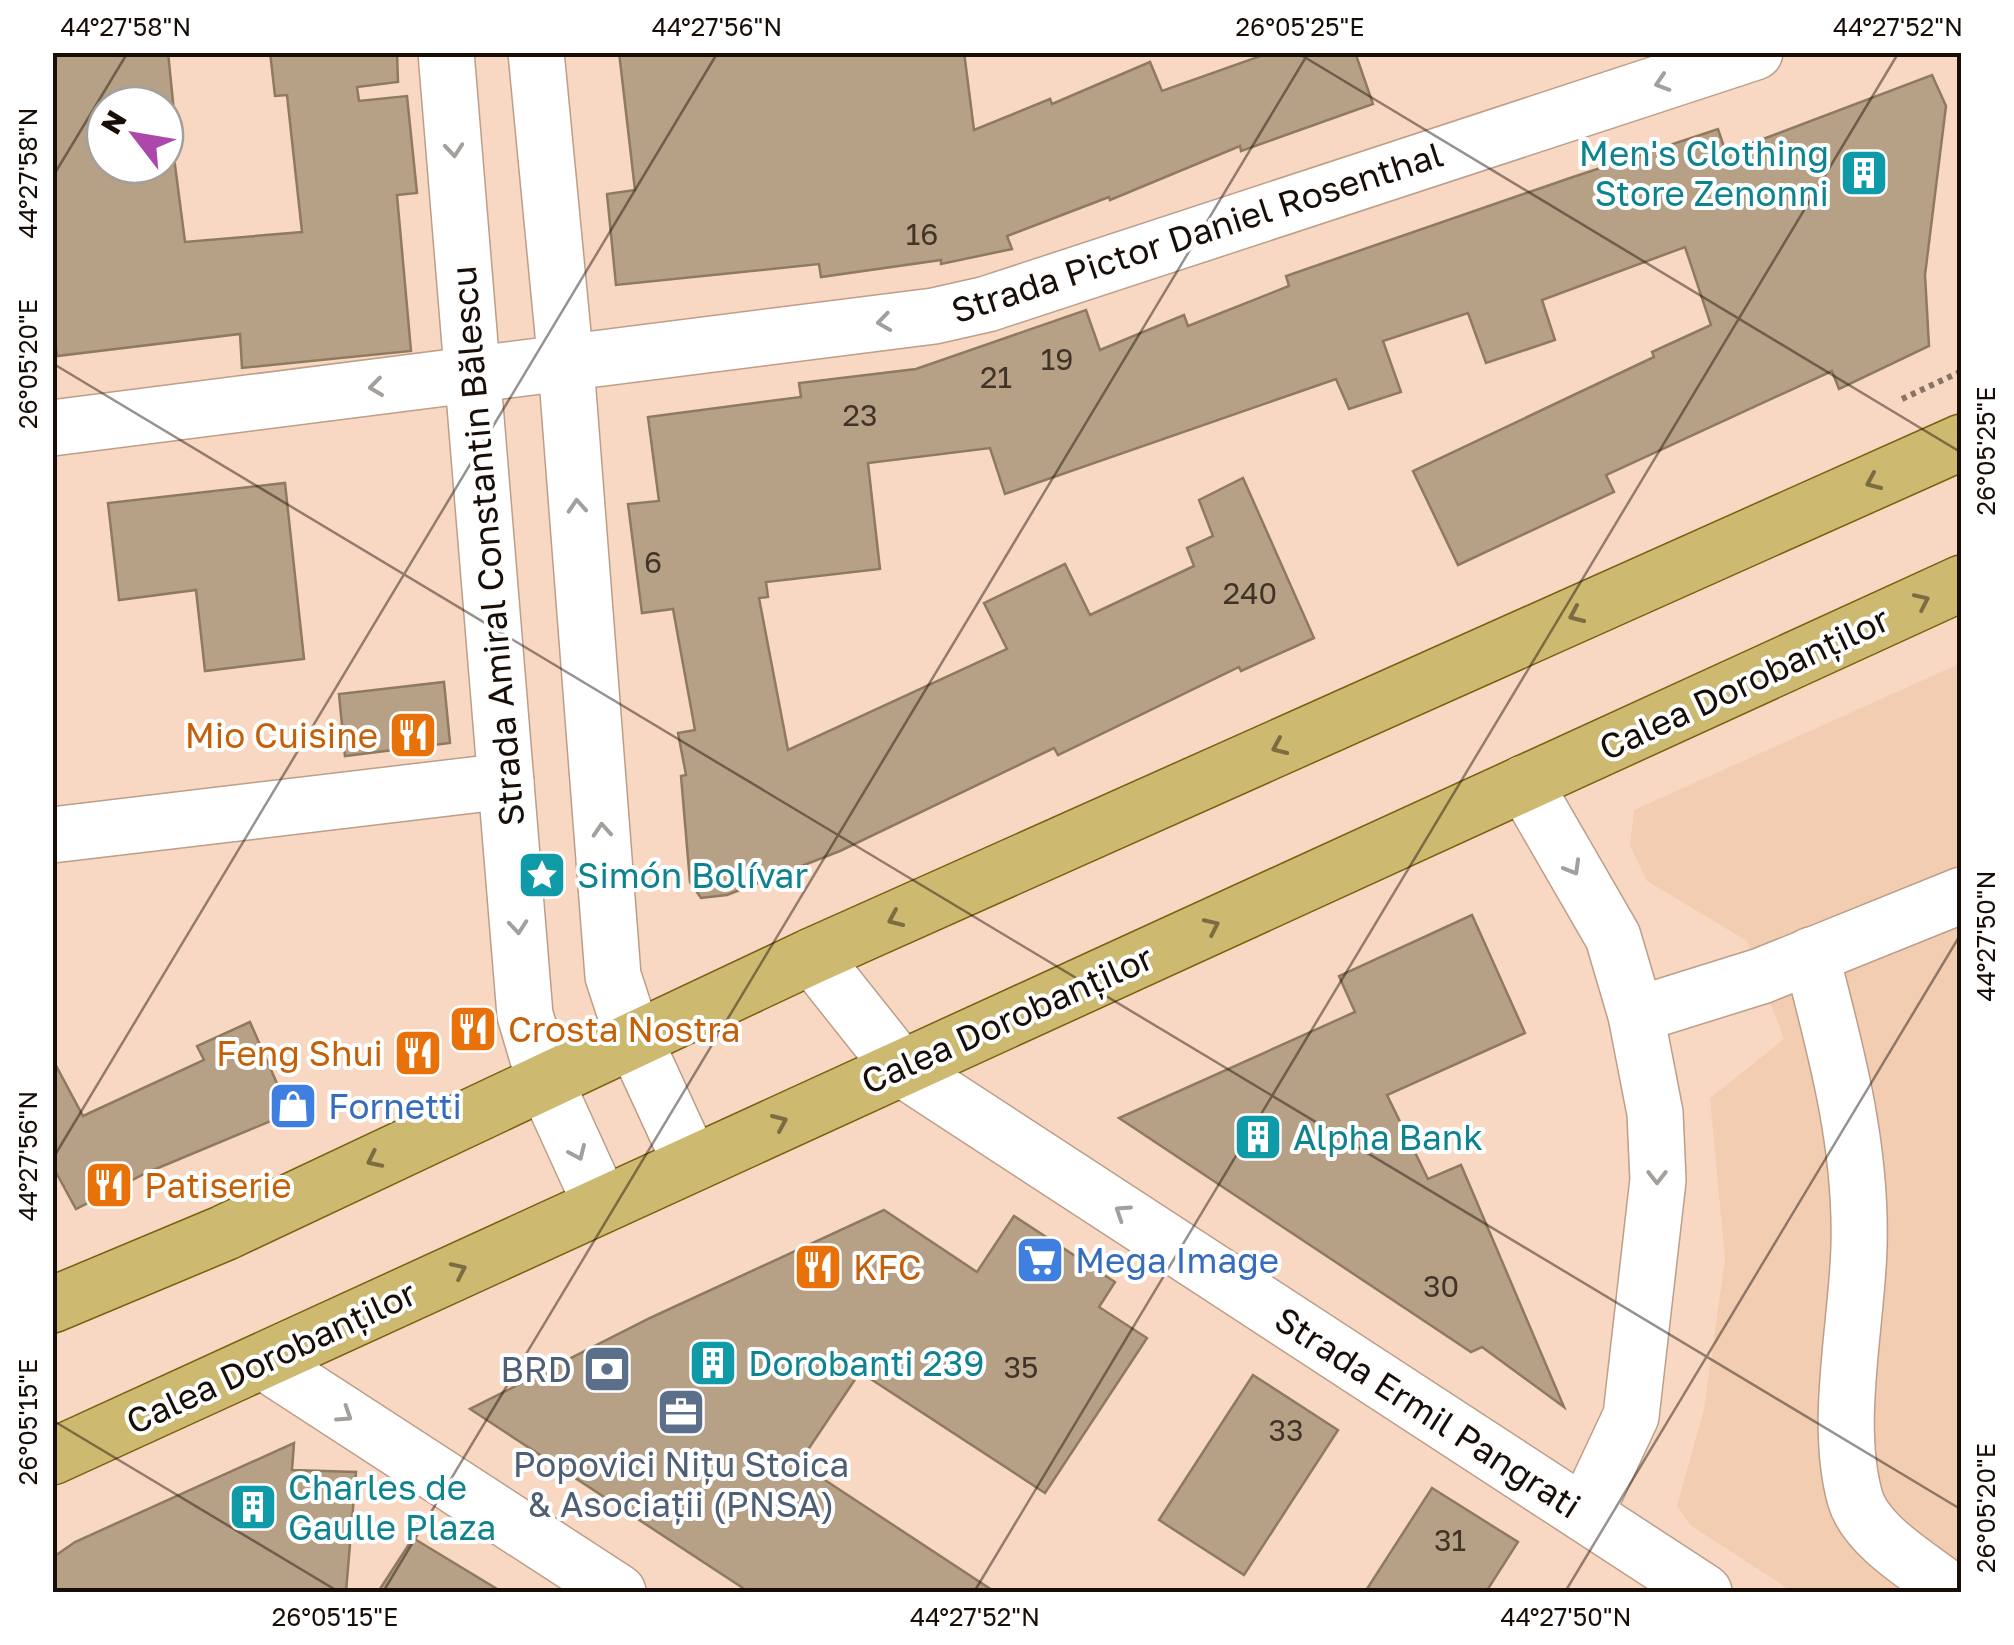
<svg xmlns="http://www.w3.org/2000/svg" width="2014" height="1645" font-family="'Golos Text',sans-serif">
<rect width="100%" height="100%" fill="#f8d8c2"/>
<polygon fill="#f3cdb2" points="1961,663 1961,1592 1793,1592 1690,1525 1677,1506 1704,1409 1725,1259 1710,1098 1784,1039 1747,941 1647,881 1630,846 1634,810"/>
<g fill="#b7a186" stroke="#8f7a5f" stroke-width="2.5" fill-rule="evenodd">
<path d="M52,52H168L177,142H172L185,242L302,232L287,95L275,96L270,52H397L398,82L357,87L359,101L407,96L417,193L397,195L411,351L242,368L240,334L57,356L52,322ZM105,105H165V165H105Z"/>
<polygon points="619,52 964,52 974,130 1050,99 1052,104 1150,62 1162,91 1272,52 1355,52 1373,104 1241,151 1240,146 1110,200 1109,197 1007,236 1012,249 941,264 941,260 821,277 819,264 616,285 607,194 635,190"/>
<polygon points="1932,75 1946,106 1925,275 1929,346 1839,389 1832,371 1606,475 1614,492 1458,565 1413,471 1654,357 1652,352 1711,325 1685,247 1542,300 1555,340 1486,363 1468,313 1383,341 1401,392 1349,409 1336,379 1005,494 990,448 868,463 880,569 766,582 768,597 759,598 788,750 1007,649 984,603 1065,564 1090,615 1194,566 1187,548 1213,536 1199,500 1243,478 1314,638 1241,671 1239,667 1058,755 1054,748 840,851 727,895 701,898 690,882 681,776 686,775 678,733 695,730 673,609 642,613 628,504 659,501 648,417 801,397 799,383 916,369 1086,310 1100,350 1184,315 1188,326 1289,286 1286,276 1570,178 1718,129 1726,153"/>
<polygon points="285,483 304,659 205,671 196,590 119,600 108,503"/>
<polygon points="444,682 450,743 345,756 339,694"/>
<polygon points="1472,915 1525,1033 1387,1095 1428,1179 1461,1165 1564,1407 1482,1347 1471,1352 1119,1118 1355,1012 1339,976"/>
<polygon points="250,1022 290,1113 146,1173 76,1209 52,1165 52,1058 83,1116 204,1060 197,1046"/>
<polygon points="884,1210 977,1272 1014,1216 1115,1282 1099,1307 1147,1338 1045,1493 860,1372 799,1463 995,1592 749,1592 470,1409 650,1318"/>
<polygon points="1253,1375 1338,1430 1244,1575 1159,1520"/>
<polygon points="294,1443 292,1470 356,1472 346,1592 52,1592 52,1558 75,1542"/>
<polygon points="1432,1488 1518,1542 1486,1592 1365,1592"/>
<polygon points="413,1538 502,1592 378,1592"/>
</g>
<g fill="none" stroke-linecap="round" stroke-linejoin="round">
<g stroke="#bc9e89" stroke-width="58">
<g id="minor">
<polyline points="446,52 525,1015 544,1079 601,1204"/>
<polyline points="536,52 566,365 613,976 633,1037 691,1163"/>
<polyline points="52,428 934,316 987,304 1755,52"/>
<polyline points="1524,783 1613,937 1636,1015 1655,1113 1658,1180 1631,1416 1585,1514"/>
<polyline points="52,835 506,781"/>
<path d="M1811,955C1836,1051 1862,1146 1859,1247C1857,1324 1834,1423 1855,1498C1866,1537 1922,1568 1952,1592"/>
<polyline points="812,956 901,1068 1704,1592"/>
<polyline points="1636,1015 1761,976 1962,895"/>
<polyline points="264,1362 618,1592"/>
</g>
</g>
<g stroke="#7a5f0e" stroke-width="58">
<g id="major">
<polyline points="52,1305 224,1233 812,956 1962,442"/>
<polyline points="52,1457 1962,583"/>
</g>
</g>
<polyline stroke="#887364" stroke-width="6" stroke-dasharray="5 5" stroke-linecap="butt" points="1902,399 1962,371"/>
<use href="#minor" stroke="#fff" stroke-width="55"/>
<use href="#major" stroke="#ceb971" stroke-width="55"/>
</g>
<defs><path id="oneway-chevron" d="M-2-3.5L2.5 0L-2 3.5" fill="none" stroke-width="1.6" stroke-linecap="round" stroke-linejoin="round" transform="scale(2.5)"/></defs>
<g stroke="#a39f9c">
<use href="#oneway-chevron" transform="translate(1662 83) rotate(162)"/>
<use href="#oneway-chevron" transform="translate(454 150) rotate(85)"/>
<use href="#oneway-chevron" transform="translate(884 322) rotate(172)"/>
<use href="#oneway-chevron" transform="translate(376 387) rotate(173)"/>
<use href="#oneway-chevron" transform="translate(577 506) rotate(-94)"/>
<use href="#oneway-chevron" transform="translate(602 830) rotate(-94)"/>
<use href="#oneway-chevron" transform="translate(1573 868) rotate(60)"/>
<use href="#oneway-chevron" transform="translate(518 927) rotate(85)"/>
<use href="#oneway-chevron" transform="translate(578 1153) rotate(66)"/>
<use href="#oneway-chevron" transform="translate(1657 1177) rotate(90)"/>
<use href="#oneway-chevron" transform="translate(1122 1212) rotate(-147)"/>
<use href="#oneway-chevron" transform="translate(345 1415) rotate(33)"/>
</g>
<g stroke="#7c6c41">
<use href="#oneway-chevron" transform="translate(1873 482) rotate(156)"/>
<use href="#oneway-chevron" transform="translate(1922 601) rotate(-25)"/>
<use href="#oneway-chevron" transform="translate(1576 615) rotate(156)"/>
<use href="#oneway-chevron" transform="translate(1279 747) rotate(156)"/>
<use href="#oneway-chevron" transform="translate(895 919) rotate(156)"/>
<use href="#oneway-chevron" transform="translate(1212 926) rotate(-25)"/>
<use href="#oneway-chevron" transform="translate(780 1122) rotate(-24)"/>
<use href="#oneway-chevron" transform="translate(374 1160) rotate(154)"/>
<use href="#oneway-chevron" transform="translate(459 1270) rotate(-25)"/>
</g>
<path fill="none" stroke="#180e07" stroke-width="2.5" stroke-opacity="0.45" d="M1296,52L1962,453M52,178L128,52M52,363L1962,1510M52,1160L718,52M52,1420L339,1592M383,1592L1309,52M974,1592L1899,52M1565,1592L1962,932"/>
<defs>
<g id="building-square" transform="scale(2.5)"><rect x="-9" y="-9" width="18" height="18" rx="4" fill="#0f9aa8" stroke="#fff"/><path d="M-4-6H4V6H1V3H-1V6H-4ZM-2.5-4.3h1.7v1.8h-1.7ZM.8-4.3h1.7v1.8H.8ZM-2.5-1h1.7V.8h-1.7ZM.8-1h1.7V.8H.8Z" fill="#fff"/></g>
<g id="restaurant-square" transform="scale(2.5)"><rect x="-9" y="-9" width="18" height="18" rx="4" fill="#e8710a" stroke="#fff"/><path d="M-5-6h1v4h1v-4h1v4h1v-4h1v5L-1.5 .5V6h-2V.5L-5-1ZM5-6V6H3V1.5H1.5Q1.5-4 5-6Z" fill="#fff"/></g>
<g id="sight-square" transform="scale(2.5)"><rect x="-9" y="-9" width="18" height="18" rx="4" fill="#0f9aa8" stroke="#fff"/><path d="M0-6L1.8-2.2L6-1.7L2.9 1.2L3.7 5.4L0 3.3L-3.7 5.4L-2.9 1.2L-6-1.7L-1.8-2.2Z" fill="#fff"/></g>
<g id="shop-square" transform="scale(2.5)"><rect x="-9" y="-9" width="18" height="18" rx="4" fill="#3f7fe0" stroke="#fff"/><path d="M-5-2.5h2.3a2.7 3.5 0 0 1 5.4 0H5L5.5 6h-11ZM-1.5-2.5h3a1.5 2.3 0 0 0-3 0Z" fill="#fff"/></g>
<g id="supermarket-square" transform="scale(2.5)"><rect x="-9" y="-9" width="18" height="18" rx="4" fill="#3f7fe0" stroke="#fff"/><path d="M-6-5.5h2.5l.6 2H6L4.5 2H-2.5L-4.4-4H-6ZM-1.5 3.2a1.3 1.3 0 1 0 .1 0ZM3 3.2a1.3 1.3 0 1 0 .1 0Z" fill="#fff"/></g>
<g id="bank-square" transform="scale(2.5)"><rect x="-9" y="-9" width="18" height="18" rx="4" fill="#5c6f8a" stroke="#fff"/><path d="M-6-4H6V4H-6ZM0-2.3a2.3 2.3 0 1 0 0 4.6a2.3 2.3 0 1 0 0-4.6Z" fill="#fff"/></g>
<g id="office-square" transform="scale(2.5)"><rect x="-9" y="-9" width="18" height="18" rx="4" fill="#5c6f8a" stroke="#fff"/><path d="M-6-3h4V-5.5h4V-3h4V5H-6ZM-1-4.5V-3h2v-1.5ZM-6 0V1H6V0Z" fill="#fff"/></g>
</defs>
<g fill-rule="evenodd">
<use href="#building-square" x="1864" y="173"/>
<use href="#restaurant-square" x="413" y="735"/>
<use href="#sight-square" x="542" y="875"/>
<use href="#restaurant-square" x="473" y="1029"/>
<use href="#restaurant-square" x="418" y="1053"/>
<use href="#shop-square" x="293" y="1106"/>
<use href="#building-square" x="1258" y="1137"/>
<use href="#restaurant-square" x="109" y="1185"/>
<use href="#supermarket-square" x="1040" y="1260"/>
<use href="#restaurant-square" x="818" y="1267"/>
<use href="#building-square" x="713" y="1363"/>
<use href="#bank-square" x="607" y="1369"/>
<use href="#office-square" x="681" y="1412"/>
<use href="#building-square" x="253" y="1507"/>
</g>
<g text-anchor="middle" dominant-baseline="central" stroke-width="8" stroke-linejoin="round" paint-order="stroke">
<g font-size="30" fill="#403327">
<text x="922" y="234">16</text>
<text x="1057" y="359">19</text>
<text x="996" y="377">21</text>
<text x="860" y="415">23</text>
<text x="653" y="562">6</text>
<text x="1250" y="593">240</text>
<text x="1441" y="1286">30</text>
<text x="1021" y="1367">35</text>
<text x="1286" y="1430">33</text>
<text x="1450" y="1540">31</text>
</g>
<g font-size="35" fill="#0d838f" stroke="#fff" text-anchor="start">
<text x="1829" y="153" text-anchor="end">Men's Clothing<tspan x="1829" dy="40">Store Zenonni</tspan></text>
<text x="577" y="875">Simón Bolívar</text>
<text x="1293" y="1137">Alpha Bank</text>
<text x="748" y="1363">Dorobanti 239</text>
<text x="288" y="1487">Charles de<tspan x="288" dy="40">Gaulle Plaza</tspan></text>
</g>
<g font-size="35" fill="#180e07" stroke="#fff">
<text transform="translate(1197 232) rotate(-18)">Strada Pictor Daniel Rosenthal</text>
<text transform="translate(487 546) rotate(-95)">Strada Amiral Constantin Bălescu</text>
<text transform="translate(1744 683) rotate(-25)">Calea Dorobanților</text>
<text transform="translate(1007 1019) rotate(-24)">Calea Dorobanților</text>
<text transform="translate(271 1357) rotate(-25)">Calea Dorobanților</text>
<text transform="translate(1428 1412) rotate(33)">Strada Ermil Pangrati</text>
</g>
<g font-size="35" fill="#c56008" stroke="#fff" text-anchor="start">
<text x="378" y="735" text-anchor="end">Mio Cuisine</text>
<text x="508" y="1029">Crosta Nostra</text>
<text x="383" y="1053" text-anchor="end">Feng Shui</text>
<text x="144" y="1185">Patiserie</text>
<text x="853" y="1267">KFC</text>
</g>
<g font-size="35" fill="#366cbe" stroke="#fff" text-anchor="start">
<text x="328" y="1106">Fornetti</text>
<text x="1075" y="1260">Mega Image</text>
</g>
<g font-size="35" fill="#4e5e75" stroke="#fff" text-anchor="end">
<text x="572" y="1369">BRD</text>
<text x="681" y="1464" text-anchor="middle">Popovici Nițu Stoica<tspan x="681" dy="40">&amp; Asociații (PNSA)</tspan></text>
</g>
</g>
<rect width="2014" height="1645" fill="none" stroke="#ffffff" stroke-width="110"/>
<g transform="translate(135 135) rotate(301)"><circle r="48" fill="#ffffff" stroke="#a39f9c" stroke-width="2.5"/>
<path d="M0-8L18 38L0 25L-18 38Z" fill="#ac47ab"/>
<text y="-15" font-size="28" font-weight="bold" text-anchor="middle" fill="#180e07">N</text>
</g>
<rect x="55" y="55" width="1904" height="1535" fill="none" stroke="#180e07" stroke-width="4"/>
<g font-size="25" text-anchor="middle" fill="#180e07">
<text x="126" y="36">44°27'58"N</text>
<text x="717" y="36">44°27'56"N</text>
<text x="1300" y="36">26°05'25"E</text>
<text x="1898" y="36">44°27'52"N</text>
<text transform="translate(28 173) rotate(-90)" y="9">44°27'58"N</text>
<text transform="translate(28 364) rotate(-90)" y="9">26°05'20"E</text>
<text transform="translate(1986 451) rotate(-90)" y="9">26°05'25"E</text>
<text transform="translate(1986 936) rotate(-90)" y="9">44°27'50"N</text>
<text transform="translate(28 1156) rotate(-90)" y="9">44°27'56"N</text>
<text transform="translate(28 1422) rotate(-90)" y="9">26°05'15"E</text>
<text transform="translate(1986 1508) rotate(-90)" y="9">26°05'20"E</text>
<text x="335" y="1626">26°05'15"E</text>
<text x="975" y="1626">44°27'52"N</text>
<text x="1566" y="1626">44°27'50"N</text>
</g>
</svg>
